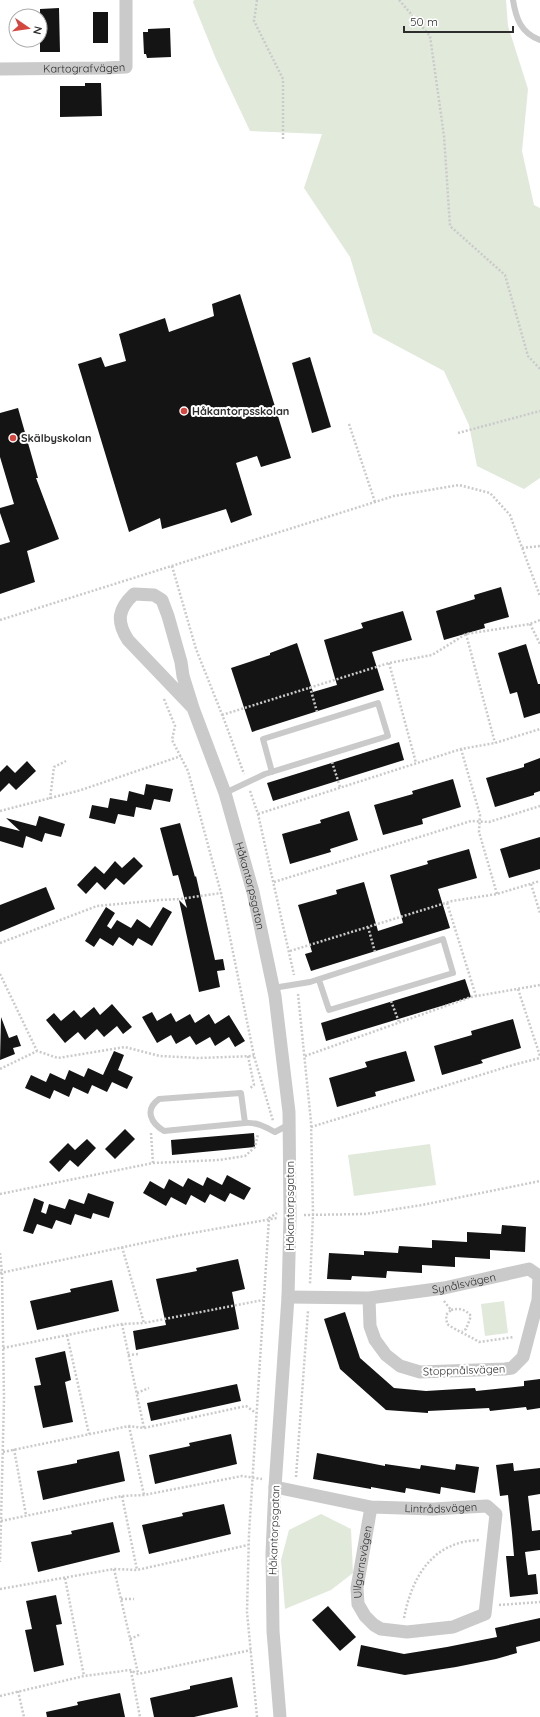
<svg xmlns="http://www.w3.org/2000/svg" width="540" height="1717" font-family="Quicksand,sans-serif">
<rect width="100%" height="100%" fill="#fff"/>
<g fill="#e1e9db">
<polygon points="194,0 506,0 508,26 528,89 522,151 534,205 540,208 540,478 524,489 477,466 469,425 444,371 373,333 350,257 304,188 322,134 250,131 216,59 193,2"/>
<polygon points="430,1144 436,1185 354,1196 348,1155"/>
<polygon points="504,1301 508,1333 485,1336 481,1304"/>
<polygon points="321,1514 351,1529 353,1573 331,1590 285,1609 281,1560 289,1530"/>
</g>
<g fill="#141414">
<polygon points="59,8 60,52 40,52 40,9"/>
<rect x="93" y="12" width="15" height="31"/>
<polygon points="170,28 171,57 147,58 146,54 144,54 143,32 148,32 148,29"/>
<polygon points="85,83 101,83 102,116 60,117 60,86 85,86"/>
<polygon points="240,294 291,458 261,467 257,456 236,463 252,515 231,523 226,509 162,529 160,518 129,532 78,364 101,357 105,367 126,361 119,334 165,318 169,332 214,316 212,304"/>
<polygon points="310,357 331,427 312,433 292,363"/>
<polygon points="18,408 38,478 36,478 59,539 27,551 35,582 0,594 0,545 10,542 0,513 0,508 14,504 0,457 0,413"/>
<polygon points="501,587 509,617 484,624 485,628 444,640 436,611 475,599 474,595"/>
<polygon points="403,611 412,640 372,652 384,690 252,732 231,668 270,655 270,653 297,643 313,692 337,685 324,640 363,628 361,623"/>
<polygon points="526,644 538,684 540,684 540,713 524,718 517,692 510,694 498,653"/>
<polygon points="399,742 404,760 273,801 267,783"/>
<polygon points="540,758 540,791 534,793 534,795 495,807 486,778 524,767 524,764"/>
<polygon points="27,761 36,771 16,790 9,783 0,792 0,772 7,765 15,773"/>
<polygon points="453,779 461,807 422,819 423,824 383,835 374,805 413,794 412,791"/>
<polygon points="146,784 173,789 170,802 154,799 151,810 136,807 134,817 118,814 115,824 89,818 92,805 108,808 110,798 127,801 129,791 144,795"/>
<polygon points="349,811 358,840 330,849 331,852 290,864 282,834 321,823 320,820"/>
<polygon points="39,816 65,824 61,837 45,833 42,842 26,836 23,848 0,841 0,826 20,831 6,818 36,826"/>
<polygon points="180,823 195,877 196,876 215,960 223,959 225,970 217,971 220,987 199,992 179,900 187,908 178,875 173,876 160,828"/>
<polygon points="540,837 540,869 509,878 500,849"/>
<polygon points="469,849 477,878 438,889 450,928 311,971 305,954 312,952 298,905 337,894 336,890 364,882 378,931 403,923 390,875 428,864 427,861"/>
<polygon points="134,857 143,866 124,885 116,878 105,890 97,882 86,894 77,885 95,866 104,874 115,861 122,868"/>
<polygon points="46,887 55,909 0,932 0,905"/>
<polygon points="106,907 115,913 107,926 111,929 117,920 131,928 137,919 150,928 163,907 172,912 152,946 138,938 133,946 119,937 113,946 100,938 94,947 85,941"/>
<polygon points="465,979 471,997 326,1041 321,1023"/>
<polygon points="112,1004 132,1027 123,1034 117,1026 104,1037 97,1029 85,1040 78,1032 65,1043 46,1020 54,1013 61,1021 74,1010 81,1018 94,1007 100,1015"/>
<polygon points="152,1012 157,1021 171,1013 176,1022 190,1014 195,1023 209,1014 215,1024 229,1015 245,1041 235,1047 229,1037 215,1046 210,1037 196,1045 190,1036 176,1044 171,1035 157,1043 142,1017"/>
<polygon points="1,1017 9,1038 17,1035 21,1046 13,1048 15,1054 0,1060"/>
<polygon points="513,1019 521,1048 481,1060 483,1063 442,1075 434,1046 472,1035 471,1031"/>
<polygon points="114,1051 124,1055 118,1070 133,1077 127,1089 112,1082 107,1092 92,1085 88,1094 73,1087 69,1097 54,1090 50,1099 25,1088 31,1075 46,1082 50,1073 65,1080 69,1070 84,1077 88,1068 103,1075"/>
<polygon points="406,1051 415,1081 375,1092 376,1096 337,1107 329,1078 367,1067 365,1062"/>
<polygon points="125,1129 135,1139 115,1159 105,1149"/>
<polygon points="254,1133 255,1147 172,1155 171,1140"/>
<polygon points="87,1139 96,1148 78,1167 70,1160 59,1172 49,1162 68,1143 75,1150"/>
<polygon points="227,1175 251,1188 244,1200 230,1193 225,1202 210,1194 205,1203 191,1195 186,1205 171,1197 166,1206 143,1193 150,1181 164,1189 169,1179 183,1187 188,1178 203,1186 207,1177 222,1185"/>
<polygon points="88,1193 114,1202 109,1218 93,1213 91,1219 75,1214 71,1225 56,1220 52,1229 37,1224 33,1234 23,1231 34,1198 44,1202 41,1212 46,1214 49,1204 65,1209 69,1199 84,1204"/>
<polygon points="502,1225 526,1227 525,1252 490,1250 490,1259 455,1257 455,1267 422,1265 422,1273 387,1271 386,1278 352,1276 351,1280 327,1279 329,1253 364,1255 364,1251 398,1253 399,1246 432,1248 432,1240 467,1242 467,1232 501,1234"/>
<polygon points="238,1259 245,1289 232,1292 239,1329 136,1350 133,1331 166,1325 156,1279 197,1271 196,1268"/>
<polygon points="112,1280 119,1311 37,1330 30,1301 71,1292 70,1289"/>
<polygon points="345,1312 360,1358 394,1388 426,1391 475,1388 476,1391 524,1386 524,1381 540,1379 540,1408 527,1410 526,1407 490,1411 489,1408 428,1411 428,1413 386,1410 340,1369 324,1319"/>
<polygon points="65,1351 71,1380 65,1382 73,1422 43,1428 34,1386 41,1385 35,1358"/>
<polygon points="237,1384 241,1401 151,1421 147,1403"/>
<polygon points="231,1434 237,1464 155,1484 149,1455 190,1446 189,1443"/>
<polygon points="119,1451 125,1481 43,1500 37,1471 77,1463 77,1460"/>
<polygon points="317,1453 385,1466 385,1464 420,1469 421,1465 455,1470 456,1464 479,1467 475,1493 441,1487 440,1494 406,1488 405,1493 371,1487 371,1489 313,1479"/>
<polygon points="513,1463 514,1471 540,1468 540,1494 528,1496 532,1531 540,1530 540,1550 525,1552 528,1575 536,1574 538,1594 510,1597 506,1556 514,1556 512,1533 508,1495 500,1496 496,1465"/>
<polygon points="224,1504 231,1534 149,1554 142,1525 183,1516 182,1513"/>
<polygon points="113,1522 120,1552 38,1572 31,1542 72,1534 71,1531"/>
<polygon points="56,1595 62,1624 56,1625 64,1665 34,1672 25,1630 32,1629 26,1601"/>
<polygon points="328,1606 356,1637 340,1651 312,1620"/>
<polygon points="540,1618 540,1641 516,1647 517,1653 496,1659 456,1667 405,1675 357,1666 361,1645 404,1654 447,1647 497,1637 495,1628"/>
<polygon points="232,1677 238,1707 194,1717 154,1717 150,1698 190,1689 190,1686"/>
<polygon points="120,1693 125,1717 47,1717 46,1712 78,1705 77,1702"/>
</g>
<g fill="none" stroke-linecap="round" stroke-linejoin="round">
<g stroke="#cacaca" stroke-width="2.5" stroke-dasharray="2 2" stroke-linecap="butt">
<polyline points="257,0 254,21 283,79 283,139"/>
<polyline points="399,0 430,36 444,136 450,226 505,275 528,356 540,369"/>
<polyline points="349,424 375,502"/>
<polyline points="458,433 540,411"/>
<polyline points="522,548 540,546"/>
<polyline points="172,566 196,649 225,722 244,774"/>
<polyline points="0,620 394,496 459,485 490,493 510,515 540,596"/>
<polyline points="530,624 540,644"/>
<polyline points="466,634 495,743"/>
<polyline points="389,663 416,763"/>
<polyline points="310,687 317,712"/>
<polyline points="164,699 175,726 172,740 188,771 221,893 254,1056 273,1121"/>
<polyline points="222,715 389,663 432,655 466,634 530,624 540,620"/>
<polyline points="461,749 480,815 479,832 497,894"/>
<polyline points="332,762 340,787"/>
<polyline points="250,791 258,814 294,975"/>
<polyline points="50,799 54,767 66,761"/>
<polyline points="0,811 81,790 181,756"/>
<polyline points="258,814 461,749 495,743 540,729"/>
<polyline points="274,882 471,821 489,822 540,806"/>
<polyline points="531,884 540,913"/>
<polyline points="447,903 476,996"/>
<polyline points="368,927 375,952"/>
<polyline points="0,943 97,906 160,900 180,899 221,893"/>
<polyline points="290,951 452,901 497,894 540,881"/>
<polyline points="0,974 37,1051"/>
<polyline points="518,989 540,1056"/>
<polyline points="298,994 311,1122 313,1214 310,1284"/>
<polyline points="391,1001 399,1022"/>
<polyline points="248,1056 254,1085 249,1089"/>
<polyline points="305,1056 471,997 540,985"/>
<polyline points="0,1069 37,1051 58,1058 125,1047 160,1056 199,1058 254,1056"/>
<polyline points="311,1127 513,1065 540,1058"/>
<polyline points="151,1133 153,1163"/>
<polyline points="0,1194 153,1163 219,1160 245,1156 255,1147 258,1134"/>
<polyline points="304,1215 365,1214 422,1205 540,1181"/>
<polyline points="122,1247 144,1323"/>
<polyline points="0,1253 2,1273 4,1399 0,1562"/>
<polyline points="0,1273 181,1235 277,1218"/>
<path d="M444,1301L451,1310L446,1315L447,1324C457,1331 468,1335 479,1342L514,1337"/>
<path d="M451,1310C460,1308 465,1309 471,1316L466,1329L462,1331"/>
<polyline points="122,1324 144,1428"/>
<polyline points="67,1335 89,1434"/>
<polyline points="3,1348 122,1324 144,1323 263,1300"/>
<polyline points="128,1355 139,1354"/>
<polyline points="137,1393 149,1388"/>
<polyline points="129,1426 144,1495"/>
<polyline points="14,1449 26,1515"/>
<polyline points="3,1452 129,1426 144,1428 246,1406 256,1413"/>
<polyline points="296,1477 308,1311"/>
<polyline points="122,1496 137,1570"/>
<polyline points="1,1521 122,1496 144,1495 242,1476 262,1479"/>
<polyline points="114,1569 138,1673"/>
<polyline points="65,1578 84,1676"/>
<polyline points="0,1589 114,1569 137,1570 248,1545"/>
<polyline points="121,1599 134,1599"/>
<polyline points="499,1605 540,1602"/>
<path d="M404,1618C412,1576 433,1541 480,1540"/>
<polyline points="130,1639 141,1634"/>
<polyline points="131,1671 140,1717"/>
<polyline points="18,1691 24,1717"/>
<polyline points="0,1696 84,1676 130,1670 138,1674 251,1650"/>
<polyline points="257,1717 247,1612 249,1534 269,1218 277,1213"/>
</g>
<g stroke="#cacaca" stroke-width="6">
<path d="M513,0C516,19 521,33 540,40"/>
<polyline points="225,793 265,774 388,736 378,703 263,739 272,772"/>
<polyline points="273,988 310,982 443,939 453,973 329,1010 319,980"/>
<path d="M245,1123L241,1093L159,1099C144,1110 151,1123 164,1131L245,1123C257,1122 265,1127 275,1132L290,1124"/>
</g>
<g stroke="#cacaca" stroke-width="13">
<path id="s1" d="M0,69L106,68L126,67V0"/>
<path id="s2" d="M193,708L128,640C116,621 118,609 134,594L154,595L162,600L168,616L181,662L183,676L193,708L225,793L253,892L275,996L289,1112L290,1216L288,1297L275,1487L272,1553L273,1631L280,1717"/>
<path id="s3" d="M288,1297L369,1298L444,1288L529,1269L539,1276L538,1300L523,1357L512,1368L505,1369L420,1372L400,1366L386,1355L375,1340L370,1326L369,1298"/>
<path id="s4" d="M275,1487L371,1507L433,1509L487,1506L496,1514L485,1614L453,1627L407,1632L381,1629L374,1625L365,1616L358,1604L357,1588L371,1507"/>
</g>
</g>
<g fill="#d5463e" stroke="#fff" stroke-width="1.5">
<circle cx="184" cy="411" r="4"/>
<circle cx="13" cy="438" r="4"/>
</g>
<g text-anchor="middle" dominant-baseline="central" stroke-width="4" stroke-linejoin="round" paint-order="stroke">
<g font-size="11" fill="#2d2d2d" stroke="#fff">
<text stroke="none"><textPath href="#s1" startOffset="84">Kartografvägen</textPath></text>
<text stroke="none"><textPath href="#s2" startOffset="475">Håkantorpsgatan</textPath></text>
<text transform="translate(290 1206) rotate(-90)">Håkantorpsgatan</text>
<text stroke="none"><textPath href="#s3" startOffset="177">Synålsvägen</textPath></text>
<text transform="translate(464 1370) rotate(-2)">Stoppnålsvägen</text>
<text stroke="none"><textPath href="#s4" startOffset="168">Lintrådsvägen</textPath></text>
<text transform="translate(274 1530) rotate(-88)">Håkantorpsgatan</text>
<text stroke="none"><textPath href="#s4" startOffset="511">Ullgarnsvägen</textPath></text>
</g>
<g font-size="11" font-weight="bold" fill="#2d2d2d" stroke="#fff" text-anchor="start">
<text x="192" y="411">Håkantorpsskolan</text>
<text x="21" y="438">Skälbyskolan</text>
</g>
</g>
<g transform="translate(28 28) rotate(103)"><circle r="19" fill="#ffffff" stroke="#ababab"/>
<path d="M0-3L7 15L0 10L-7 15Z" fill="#d5463e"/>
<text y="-6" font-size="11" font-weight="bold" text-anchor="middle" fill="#2d2d2d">N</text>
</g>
<path d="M404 26v6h109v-6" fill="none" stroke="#2d2d2d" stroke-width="2"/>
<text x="410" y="26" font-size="12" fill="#2d2d2d" stroke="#ffffff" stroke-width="3" paint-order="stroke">50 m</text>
</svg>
